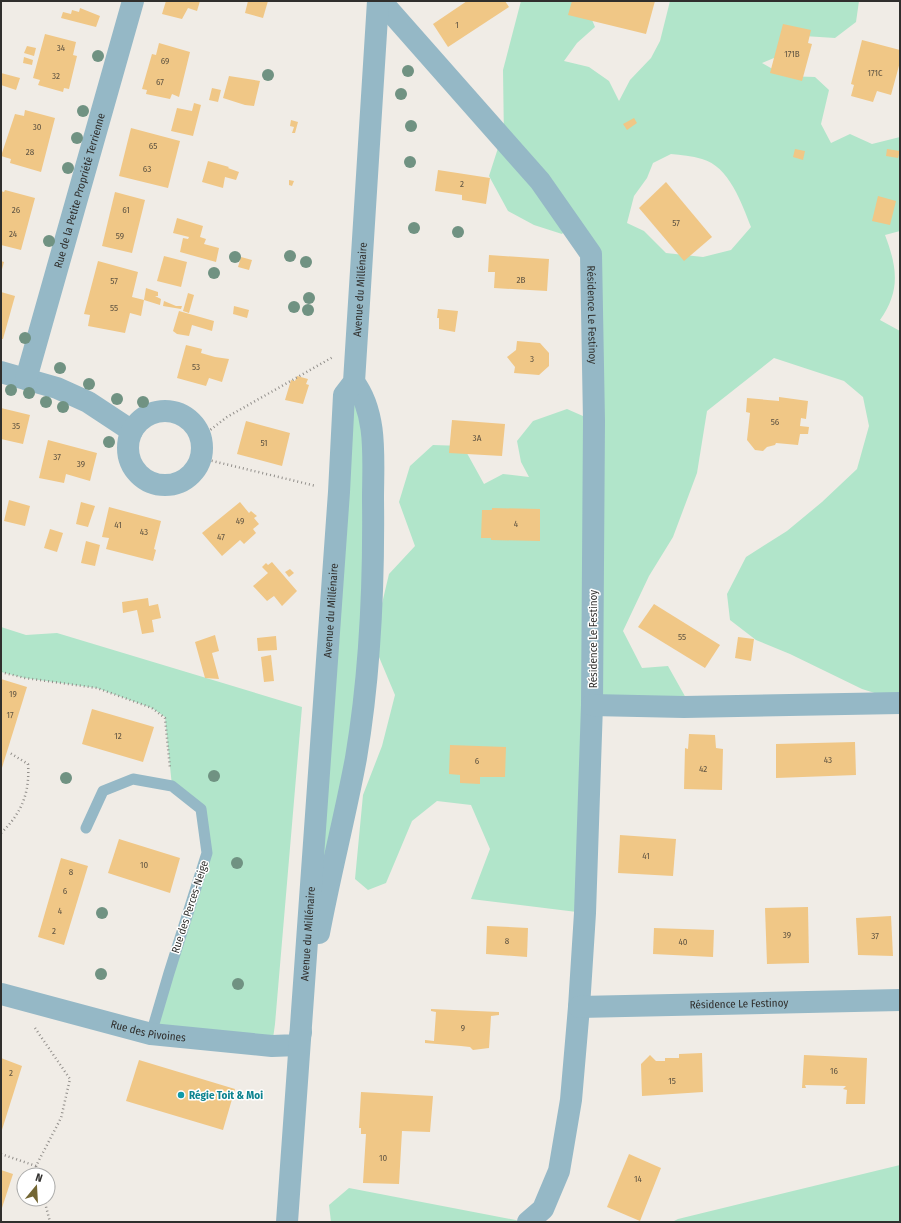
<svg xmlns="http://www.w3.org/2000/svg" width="901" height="1223" font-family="'Fira Sans Condensed',sans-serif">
<rect width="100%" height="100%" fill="#f0ece6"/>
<g fill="#b1e5ca" fill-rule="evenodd">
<path d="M521,1H584L595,27L577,43L564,61L589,67L609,81L619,101L630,80L651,58L660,41L670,1H859L856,22L835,38L804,36L786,53L762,63L785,76L815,77L829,90L821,124L831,143L850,134L872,144L900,137V231L885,235C897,267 901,290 880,320L900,331V701L862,689L790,654L756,640L730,620L727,594L746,557L787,531L822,502L857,469L869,426L863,397L844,381L774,358L707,411L697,473L673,537L649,576L623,631L642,668L668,666L691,707L593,705L585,913L471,899L490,849L471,805L437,801L412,821L386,883L368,890L355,879L363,795L382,746L395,695L379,657L380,612L389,574L415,546L399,502L410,466L433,445L463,446L484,484L503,474L529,477L521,462L517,441L533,421L567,409L592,420V335L575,220L562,234L534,225L508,211L489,176L498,148L504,141L503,70ZM671,154C681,155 692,156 702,159C729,166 742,204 751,227L731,250L703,257L666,253L644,231L627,223L634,196L647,178L653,163Z"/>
<polygon points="362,392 367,661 298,1045 344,395"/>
<polygon points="1,627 26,635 57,633 302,707 275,1024 272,1046 151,1034 207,853 201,809 172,786 165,717 152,708 97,688 25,678 1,672"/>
<polygon points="900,1165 900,1222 672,1222 678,1219"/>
<polygon points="349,1188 526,1222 331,1222 329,1205"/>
</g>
<g fill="#f0c786">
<polygon points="166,1 200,1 197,11 188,8 182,19 162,14"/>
<polygon points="248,1 268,1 263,18 245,13"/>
<polygon points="467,1 505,1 509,7 448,47 433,24"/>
<polygon points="572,1 655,1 646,34 568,15"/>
<polygon points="80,8 100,16 96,27 61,18 63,12 71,14 72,10 79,12"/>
<polygon points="783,24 811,30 808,43 812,44 802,81 770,73"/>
<polygon points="45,34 76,42 73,55 77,56 69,89 64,88 63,92 38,85 40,80 33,78"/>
<polygon points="862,40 900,50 900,62 891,95 877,91 873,102 851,96 854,85 851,84"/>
<polygon points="159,43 190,52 179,97 172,94 170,99 146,94 147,90 142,89 152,54 156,55"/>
<polygon points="27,46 36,48 34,56 24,53"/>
<polygon points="24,57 33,60 32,65 23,63"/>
<polygon points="1,73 20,78 16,90 1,85"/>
<polygon points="229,76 260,81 254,106 245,105 223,98"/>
<polygon points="212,88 221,90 218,102 209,100"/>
<polygon points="194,103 201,105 193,136 171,131 177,108 192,111"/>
<polygon points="25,110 55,118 41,172 10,163 11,159 1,156 15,114 24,116"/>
<polygon points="634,118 637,123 627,130 623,124"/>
<polygon points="291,120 298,122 295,133 292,133 294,127 290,126"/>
<polygon points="131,128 180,141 168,188 119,176"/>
<polygon points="795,149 805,151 803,160 793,157"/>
<polygon points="887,149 900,151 898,158 886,156"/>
<polygon points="208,161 229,167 228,168 239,172 236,180 225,177 223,188 202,182"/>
<polygon points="438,170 490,178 486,204 462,200 462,195 435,191"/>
<polygon points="289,180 294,181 292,186 289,185"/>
<polygon points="666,182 712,237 684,261 639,208"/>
<polygon points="5,190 35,198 21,250 1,245 1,191 4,192"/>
<polygon points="115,192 145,200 132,253 102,246"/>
<polygon points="878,196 896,201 890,225 872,221"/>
<polygon points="177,218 203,226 200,237 206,239 204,244 219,248 216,262 180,252 183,238 188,239 189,237 173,233"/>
<polygon points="489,255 549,259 547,291 494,288 495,272 488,272"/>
<polygon points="164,256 187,262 181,287 157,281"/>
<polygon points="241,257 252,260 249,270 238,267"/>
<polygon points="1,261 4,262 1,273"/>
<polygon points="98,261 138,272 132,297 144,300 141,316 130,313 125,333 88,326 90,315 84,314"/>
<polygon points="146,288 158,292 158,296 155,296 161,299 160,305 144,300"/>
<polygon points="1,292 15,296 3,339 1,339"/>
<polygon points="188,293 194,295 189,313 183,311"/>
<polygon points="164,301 176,306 182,306 181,309 163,306"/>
<polygon points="234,306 249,310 247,318 233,314"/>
<polygon points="438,309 458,311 455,332 439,329 439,318 437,318"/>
<polygon points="179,311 214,321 212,331 192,325 189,336 177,334 173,331"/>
<polygon points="517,341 540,343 549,353 549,366 539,375 514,373 515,367 507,357 516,350"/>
<polygon points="186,345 202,349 201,353 215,357 229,359 222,382 209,378 206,386 177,378"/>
<polygon points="297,376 308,379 306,384 309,385 303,404 285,400 291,380 295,381"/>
<polygon points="779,397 808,401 806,419 801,418 800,426 809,427 808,434 800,434 798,445 776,443 775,445 767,447 763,451 755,450 747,440 750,413 746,412 747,398 779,401"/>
<polygon points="1,408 30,415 23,444 1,439"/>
<polygon points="452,420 505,424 502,456 449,453"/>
<polygon points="246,421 290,433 282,466 237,454"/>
<polygon points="48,440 97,453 90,481 66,474 64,483 39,478"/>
<polygon points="9,500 30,506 25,526 4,521"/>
<polygon points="81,502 95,506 88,527 76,524"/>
<polygon points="240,502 249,513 251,511 257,516 254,518 259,524 253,529 256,533 244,544 240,540 222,556 202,533"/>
<polygon points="109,507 161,521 154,549 156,550 153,561 106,549 109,538 102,537"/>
<polygon points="492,508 540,509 540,541 491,540 491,538 481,538 482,510 492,510"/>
<polygon points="50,529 63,533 57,552 44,548"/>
<polygon points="86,541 100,545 95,566 81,563"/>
<polygon points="272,562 297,591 282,606 274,596 267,601 253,586 268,573 262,567 266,563 268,565"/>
<polygon points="290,569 294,573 289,577 285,572"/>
<polygon points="148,598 149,606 158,604 161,618 152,620 154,632 142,634 137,610 123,613 122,602"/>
<polygon points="654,604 720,645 705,668 638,627"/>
<polygon points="215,635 219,651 212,653 219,679 205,678 195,642"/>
<polygon points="276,636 277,650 258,651 257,638"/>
<polygon points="738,637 754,639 751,661 735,658"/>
<polygon points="271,655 274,681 264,682 261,657"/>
<polygon points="1,679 27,687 1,771"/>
<polygon points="92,709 154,727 143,762 82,744"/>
<polygon points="689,734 715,735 716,748 723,749 722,790 684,789 685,748 688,749"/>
<polygon points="855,742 856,775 776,778 776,744"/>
<polygon points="450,745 506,747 505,777 480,777 480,784 460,783 460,775 449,774"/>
<polygon points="620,835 676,839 673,876 618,873"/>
<polygon points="119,839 180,858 170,893 108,873"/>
<polygon points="61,858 88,866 64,945 38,937"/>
<polygon points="808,907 809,963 767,964 765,908"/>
<polygon points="891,916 893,956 858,955 856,918"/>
<polygon points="487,926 528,928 527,957 486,954"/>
<polygon points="654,928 714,930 713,957 653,954"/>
<polygon points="431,1009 499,1012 499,1015 491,1016 489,1048 473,1050 470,1047 461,1046 425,1043 425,1040 434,1041 436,1012 431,1011"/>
<polygon points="702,1053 703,1092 642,1096 641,1064 650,1055 656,1061 665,1061 665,1058 679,1058 679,1054"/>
<polygon points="804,1055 867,1058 865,1104 846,1104 847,1090 843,1089 846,1086 805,1085 806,1088 802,1088"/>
<polygon points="1,1058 22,1066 1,1133"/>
<polygon points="139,1060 235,1089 223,1130 126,1101"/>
<polygon points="361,1092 433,1096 430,1132 402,1131 399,1184 363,1183 366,1134 361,1134 361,1128 359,1128"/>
<polygon points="629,1154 661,1168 640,1221 607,1207"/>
<polygon points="1,1170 13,1174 1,1211"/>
</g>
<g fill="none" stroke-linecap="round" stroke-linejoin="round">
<g stroke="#928f8b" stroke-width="2.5" stroke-dasharray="1 3" stroke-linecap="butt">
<polyline points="201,437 227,417 333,357"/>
<polyline points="200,458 316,486"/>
<polyline points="1,672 25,678 97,688 152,708 165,718 170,768"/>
<path d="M1,833C22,813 30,792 28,764L10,753"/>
<polyline points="35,1028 70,1079 61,1118 36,1166 38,1175"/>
<polyline points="1,1154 36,1166"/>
<polyline points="44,1199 50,1222"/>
</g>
<polyline stroke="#95b8c6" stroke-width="11" points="86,828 103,791 133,779 172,786 201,809 207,853 169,973 151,1034"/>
<g stroke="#95b8c6" stroke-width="22">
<path id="s1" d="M381,1L540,181L591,254L594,421L592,705L585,913L579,1007L571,1100L559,1171L543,1209L528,1222"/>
<polyline points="1,372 57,388 88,402 132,431"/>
<path id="s2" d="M26,379L133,1"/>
<circle cx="165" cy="448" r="37"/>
<polyline points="592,705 684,707 900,703"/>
<path d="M319,933C330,874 345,817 356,758C370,675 374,582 373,499C373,460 378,414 354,382"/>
<path id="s3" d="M1,994L151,1034L272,1046L298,1045L301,1032"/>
<path id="s4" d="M579,1007L900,1000"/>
<path id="s5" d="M287,1222L339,492L344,395L354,382L378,1"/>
</g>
</g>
<g fill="#709282">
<circle cx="98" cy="56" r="6"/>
<circle cx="408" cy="71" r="6"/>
<circle cx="268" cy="75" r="6"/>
<circle cx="401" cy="94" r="6"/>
<circle cx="83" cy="111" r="6"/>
<circle cx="411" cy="126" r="6"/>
<circle cx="77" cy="138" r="6"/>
<circle cx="410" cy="162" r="6"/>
<circle cx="68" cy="168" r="6"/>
<circle cx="414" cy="228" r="6"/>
<circle cx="458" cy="232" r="6"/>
<circle cx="49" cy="241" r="6"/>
<circle cx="290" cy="256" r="6"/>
<circle cx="235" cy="257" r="6"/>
<circle cx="306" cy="262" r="6"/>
<circle cx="214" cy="273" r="6"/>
<circle cx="309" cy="298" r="6"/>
<circle cx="294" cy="307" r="6"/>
<circle cx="308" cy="310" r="6"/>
<circle cx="25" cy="338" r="6"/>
<circle cx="60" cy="368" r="6"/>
<circle cx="89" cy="384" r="6"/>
<circle cx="11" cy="390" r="6"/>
<circle cx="29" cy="393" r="6"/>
<circle cx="117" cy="399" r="6"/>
<circle cx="46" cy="402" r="6"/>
<circle cx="143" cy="402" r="6"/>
<circle cx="63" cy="407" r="6"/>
<circle cx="109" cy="442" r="6"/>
<circle cx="214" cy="776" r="6"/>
<circle cx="66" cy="778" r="6"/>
<circle cx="237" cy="863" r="6"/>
<circle cx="102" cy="913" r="6"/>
<circle cx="101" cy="974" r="6"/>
<circle cx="238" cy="984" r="6"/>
</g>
<circle fill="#0f9aa8" stroke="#fff" stroke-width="1.5" cx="181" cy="1095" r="4"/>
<g text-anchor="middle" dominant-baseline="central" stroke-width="3" stroke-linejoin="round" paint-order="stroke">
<g font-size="9" fill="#605543">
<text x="457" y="25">1</text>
<text x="61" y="48">34</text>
<text x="792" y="54">171B</text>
<text x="165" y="61">69</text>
<text x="875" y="73">171C</text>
<text x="56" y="76">32</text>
<text x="160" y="82">67</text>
<text x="37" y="127">30</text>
<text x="153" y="146">65</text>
<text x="30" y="152">28</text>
<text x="147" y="169">63</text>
<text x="462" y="184">2</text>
<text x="16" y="210">26</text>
<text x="126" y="210">61</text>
<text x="676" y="223">57</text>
<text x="13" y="234">24</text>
<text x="120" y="236">59</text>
<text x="521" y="280">2B</text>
<text x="114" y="281">57</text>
<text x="114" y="308">55</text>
<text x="532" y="359">3</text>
<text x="196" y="367">53</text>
<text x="775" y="422">56</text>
<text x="16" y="426">35</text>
<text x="477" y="438">3A</text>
<text x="264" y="443">51</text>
<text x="57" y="457">37</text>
<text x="81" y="464">39</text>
<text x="240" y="521">49</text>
<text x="516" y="524">4</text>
<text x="118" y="525">41</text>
<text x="144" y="532">43</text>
<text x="221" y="537">47</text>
<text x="682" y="637">55</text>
<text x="13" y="694">19</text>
<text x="10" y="715">17</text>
<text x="118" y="736">12</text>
<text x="828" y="760">43</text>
<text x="477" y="761">6</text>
<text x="703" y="769">42</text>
<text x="646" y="856">41</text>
<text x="144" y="865">10</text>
<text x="71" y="872">8</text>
<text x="65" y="891">6</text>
<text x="60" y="911">4</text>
<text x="54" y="931">2</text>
<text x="787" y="935">39</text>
<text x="875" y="936">37</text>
<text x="507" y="941">8</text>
<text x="683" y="942">40</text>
<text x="463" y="1028">9</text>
<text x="834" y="1071">16</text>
<text x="11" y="1073">2</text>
<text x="672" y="1081">15</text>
<text x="383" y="1158">10</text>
<text x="638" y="1179">14</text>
</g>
<g font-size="11" fill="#302f2d" stroke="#fff">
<text stroke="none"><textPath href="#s2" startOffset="196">Rue de la Petite Propriété Terrienne</textPath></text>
<text stroke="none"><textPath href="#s5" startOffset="938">Avenue du Millénaire</textPath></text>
<text stroke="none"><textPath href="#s1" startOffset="390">Résidence Le Festinoy</textPath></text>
<text stroke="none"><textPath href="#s5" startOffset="613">Avenue du Millénaire</textPath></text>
<text transform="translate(593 639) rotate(-90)">Résidence Le Festinoy</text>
<text transform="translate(190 907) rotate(-72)">Rue des Perces-Neige</text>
<text stroke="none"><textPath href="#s5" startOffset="289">Avenue du Millénaire</textPath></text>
<text stroke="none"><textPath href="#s4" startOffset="160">Résidence Le Festinoy</textPath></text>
<text stroke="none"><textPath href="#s3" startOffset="152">Rue des Pivoines</textPath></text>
</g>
<g font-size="11" font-weight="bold" fill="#0d838f" stroke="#fff" text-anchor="start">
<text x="189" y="1095">Régie Toit &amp; Moi</text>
</g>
</g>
<rect width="901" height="1223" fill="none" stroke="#302f2d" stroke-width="4"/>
<g transform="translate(36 1187) rotate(18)"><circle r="19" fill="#ffffff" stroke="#acacab"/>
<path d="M0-3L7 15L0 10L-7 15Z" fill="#736633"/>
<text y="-6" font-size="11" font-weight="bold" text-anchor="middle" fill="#302f2d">N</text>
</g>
</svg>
